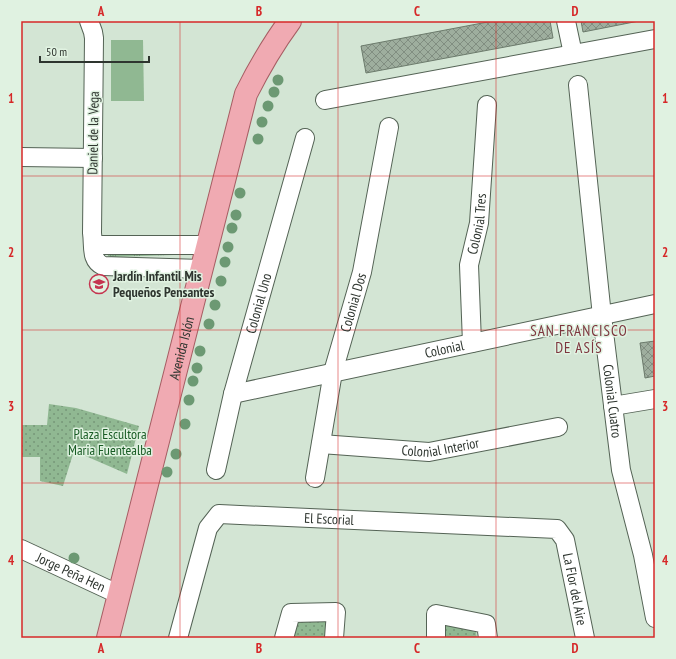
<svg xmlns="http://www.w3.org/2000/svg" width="676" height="659" font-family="'PT Sans Narrow',sans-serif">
<defs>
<pattern id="grass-tufts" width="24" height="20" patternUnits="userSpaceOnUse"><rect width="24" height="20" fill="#90b892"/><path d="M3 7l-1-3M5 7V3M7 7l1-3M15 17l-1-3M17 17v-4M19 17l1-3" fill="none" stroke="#769678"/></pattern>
<pattern id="park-dots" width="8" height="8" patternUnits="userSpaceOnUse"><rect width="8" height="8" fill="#90b892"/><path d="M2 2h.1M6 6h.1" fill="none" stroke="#769678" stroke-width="1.8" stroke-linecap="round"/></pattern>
<pattern id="building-cross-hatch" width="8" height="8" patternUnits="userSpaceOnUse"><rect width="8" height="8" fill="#9eae9e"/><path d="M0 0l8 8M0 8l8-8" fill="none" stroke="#818e81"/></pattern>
</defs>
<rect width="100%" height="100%" fill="#d3e5d4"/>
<polygon fill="url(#grass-tufts)" points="107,253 176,253 174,255 110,257 108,256"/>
<g fill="url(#park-dots)">
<polygon points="49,404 76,408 139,426 127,474 74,451 63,486 40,481 40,457 21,457 21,425 47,425"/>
<polygon points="296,618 329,619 327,638 291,638"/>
<polygon points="444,624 476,632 477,638 443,638"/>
</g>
<polygon fill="#90b892" points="111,40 143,40 144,101 111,101"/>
<g fill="url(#building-cross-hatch)" stroke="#6c7b6c">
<polygon points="493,21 550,21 553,38 366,73 361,46"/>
<polygon points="581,21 639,21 583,32"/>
<polygon points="655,341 655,376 645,378 640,343"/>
</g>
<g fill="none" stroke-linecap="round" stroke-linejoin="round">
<g stroke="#546355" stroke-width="20">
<g id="minor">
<path d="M89,21L93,32L94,38L92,233C94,246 90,260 103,266L202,269"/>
<polyline points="566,21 573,54"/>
<path id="s1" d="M578,85L602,316L621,470L643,555L655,618"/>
<polyline points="325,100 655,39"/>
<polyline points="21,157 93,158"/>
<polyline points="94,245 208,245"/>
<path id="s2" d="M472,343L469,265L479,223L487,105"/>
<path id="s3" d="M233,394L655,304"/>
<polyline points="613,406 655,399"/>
<path id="s4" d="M321,444L429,452L558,427"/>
<path id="s5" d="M216,470L233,394L305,138"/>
<path id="s6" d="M315,478L333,372L362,272L389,127"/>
<path id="s7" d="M21,549L120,595"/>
<path id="s8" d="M178,638L208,528L219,514L557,529L565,540L585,638"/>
<polyline points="284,638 291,613 336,612 334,638"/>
<polyline points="436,638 436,614 486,624 488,638"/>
</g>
</g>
<g stroke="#a65d63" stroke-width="24">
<g id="major">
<path id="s9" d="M108,638L246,94C259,68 273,44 290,21"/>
</g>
</g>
<use href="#minor" stroke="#fff" stroke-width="18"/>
<use href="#major" stroke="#f0aab2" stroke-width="22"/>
</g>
<g fill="#6c9973">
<circle cx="278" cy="80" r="5.5"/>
<circle cx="274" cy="92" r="5.5"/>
<circle cx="268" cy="106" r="5.5"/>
<circle cx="262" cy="122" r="5.5"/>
<circle cx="258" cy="139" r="5.5"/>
<circle cx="240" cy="193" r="5.5"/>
<circle cx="236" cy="215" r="5.5"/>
<circle cx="232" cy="228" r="5.5"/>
<circle cx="228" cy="247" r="5.5"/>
<circle cx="225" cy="262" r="5.5"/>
<circle cx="221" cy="281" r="5.5"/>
<circle cx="215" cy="305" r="5.5"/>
<circle cx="209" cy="324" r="5.5"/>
<circle cx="200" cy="351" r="5.5"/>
<circle cx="197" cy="368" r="5.5"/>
<circle cx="193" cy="381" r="5.5"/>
<circle cx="189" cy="400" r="5.5"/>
<circle cx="185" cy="424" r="5.5"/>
<circle cx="176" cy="454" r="5.5"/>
<circle cx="167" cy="472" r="5.5"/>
<circle cx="74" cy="558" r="5.5"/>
</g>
<path fill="none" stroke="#d62828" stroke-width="1" stroke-opacity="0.55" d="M180,21V638M338,21V638M496,21V638M21,176H655M21,330H655M21,483H655"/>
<defs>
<g id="school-ring" transform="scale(1)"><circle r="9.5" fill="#e0f2e1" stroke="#c5344f" stroke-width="1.5"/><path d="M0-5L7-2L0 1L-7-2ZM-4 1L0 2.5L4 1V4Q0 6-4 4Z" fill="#c5344f"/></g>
</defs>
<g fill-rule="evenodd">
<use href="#school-ring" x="99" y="284"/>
</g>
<g text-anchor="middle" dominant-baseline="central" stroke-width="3" stroke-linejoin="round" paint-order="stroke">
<g font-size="14" fill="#2e352f" stroke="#e0f2e1">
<text transform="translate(93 133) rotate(-89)">Daniel de la Vega</text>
<text stroke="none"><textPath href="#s2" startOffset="120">Colonial Tres</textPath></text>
<text stroke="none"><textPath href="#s6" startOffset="180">Colonial Dos</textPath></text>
<text stroke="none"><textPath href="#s5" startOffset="172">Colonial Uno</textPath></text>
<text stroke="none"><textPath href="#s9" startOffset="299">Avenida Islón</textPath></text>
<text stroke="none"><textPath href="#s3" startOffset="216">Colonial</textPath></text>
<text stroke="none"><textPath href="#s1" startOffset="318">Colonial Cuatro</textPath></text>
<text stroke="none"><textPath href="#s4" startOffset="120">Colonial Interior</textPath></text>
<text stroke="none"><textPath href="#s8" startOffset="242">El Escorial</textPath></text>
<text stroke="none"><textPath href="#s7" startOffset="55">Jorge Peña Hen</textPath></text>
<text stroke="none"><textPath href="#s8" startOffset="534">La Flor del Aire</textPath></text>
</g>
<g font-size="14" font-weight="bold" fill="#2e352f" stroke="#e0f2e1" text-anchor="start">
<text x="113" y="276">Jardín Infantil Mis<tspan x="113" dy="16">Pequeños Pensantes</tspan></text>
</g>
<g font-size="14" fill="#185b24" stroke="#e0f2e1">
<text x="110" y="434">Plaza Escultora<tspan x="110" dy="16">Maria Fuentealba</tspan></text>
</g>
<g font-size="15" letter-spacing="1" fill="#7d353e" stroke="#e0f2e1">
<text x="579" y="330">SAN FRANCISCO<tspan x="579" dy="17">DE ASÍS</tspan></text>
</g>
</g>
<rect width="676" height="659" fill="none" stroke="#e0f2e1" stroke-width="44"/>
<path d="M40 56v6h109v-6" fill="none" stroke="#2e352f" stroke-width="2"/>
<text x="46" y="56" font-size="12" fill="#2e352f" stroke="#e0f2e1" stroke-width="3" paint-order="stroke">50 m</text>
<rect x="22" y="22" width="632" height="615" fill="none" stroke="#d62828" stroke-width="1.5"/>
<g font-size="13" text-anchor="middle" font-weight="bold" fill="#d62828">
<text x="101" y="16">A</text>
<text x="259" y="16">B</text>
<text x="417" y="16">C</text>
<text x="575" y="16">D</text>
<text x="11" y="103">1</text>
<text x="665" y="103">1</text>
<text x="11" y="257">2</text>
<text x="665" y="257">2</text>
<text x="11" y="411">3</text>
<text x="665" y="411">3</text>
<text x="11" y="565">4</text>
<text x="665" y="565">4</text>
<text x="101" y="653">A</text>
<text x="259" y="653">B</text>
<text x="417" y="653">C</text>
<text x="575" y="653">D</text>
</g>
</svg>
